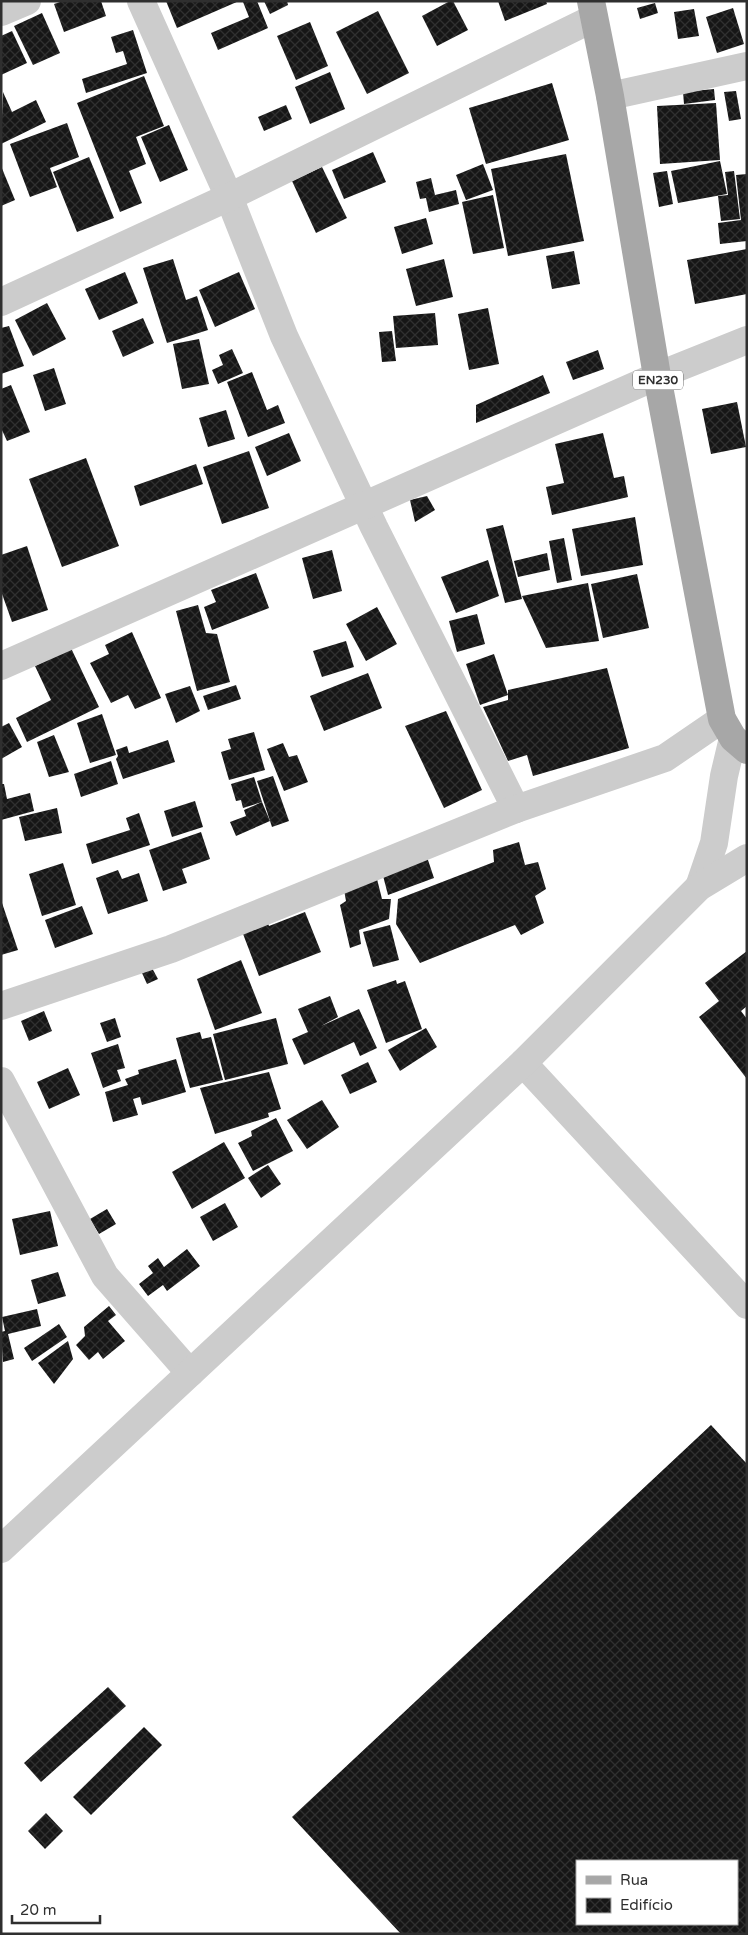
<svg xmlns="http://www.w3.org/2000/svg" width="748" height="1935" font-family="'Varela Round',sans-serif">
<defs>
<pattern id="building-cross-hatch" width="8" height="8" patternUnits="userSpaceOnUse" patternTransform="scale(1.25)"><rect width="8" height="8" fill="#161616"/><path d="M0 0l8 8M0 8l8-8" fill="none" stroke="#303030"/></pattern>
</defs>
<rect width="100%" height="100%" fill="#fff"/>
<g fill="url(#building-cross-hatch)" fill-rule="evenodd">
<polygon points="63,1 101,1 106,16 64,32 54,4"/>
<polygon points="166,1 239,1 177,28"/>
<polygon points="246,1 257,1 268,28 218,50 211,33 249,17 243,2"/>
<polygon points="264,1 287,1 288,5 270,14"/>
<polygon points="450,1 453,1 468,30 437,46 422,16"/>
<polygon points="498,1 546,1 547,4 505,21"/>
<polygon points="655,3 658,13 640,19 637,8"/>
<polygon points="733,8 744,44 717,53 706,17"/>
<polygon points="694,9 699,36 678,39 674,12"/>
<polygon points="378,11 409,73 367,94 336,32"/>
<polygon points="42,13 60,53 33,65 14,26"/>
<polygon points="310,22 328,66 296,80 277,36"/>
<polygon points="133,30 147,73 86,93 82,79 127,64 123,51 116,53 111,37"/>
<polygon points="12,31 27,63 1,75 1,36"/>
<polygon points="330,72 345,109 310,124 295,87"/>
<polygon points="144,76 164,126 136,137 146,164 129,171 142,203 120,212 77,103"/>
<polygon points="552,83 569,140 486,164 469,108"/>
<polygon points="714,89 715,100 684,104 683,92"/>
<polygon points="736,91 741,119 729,121 724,92"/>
<polygon points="3,92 12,112 36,100 46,122 1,144"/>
<polygon points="716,103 720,160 660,164 657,106"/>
<polygon points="286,105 292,119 264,131 258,117"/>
<polygon points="67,123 79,157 50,168 57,187 30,197 10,144"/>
<polygon points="169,125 188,170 160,182 141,137"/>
<polygon points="373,152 386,182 344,199 332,170"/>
<polygon points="566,154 584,241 508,256 491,169"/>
<polygon points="89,157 114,218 77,232 53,172"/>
<polygon points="720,161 727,194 678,203 671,171"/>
<polygon points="483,164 493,190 466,200 456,175"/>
<polygon points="1,166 15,200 1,206"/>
<polygon points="322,167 347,218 316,233 292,181"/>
<polygon points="667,171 673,204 659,207 653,173"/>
<polygon points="734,171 740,219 721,221 718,196 728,195 725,172"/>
<polygon points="747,174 747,241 720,244 718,223 741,220 736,175"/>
<polygon points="431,178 435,195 456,190 459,204 429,212 426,198 420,199 416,182"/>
<polygon points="493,195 504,248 473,254 462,202"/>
<polygon points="426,218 433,244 402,254 394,227"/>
<polygon points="747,249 747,294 695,304 687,260"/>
<polygon points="574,251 580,284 552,289 546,256"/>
<polygon points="173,259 186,300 197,296 208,330 167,343 143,268"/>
<polygon points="444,259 453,297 416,306 406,269"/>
<polygon points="125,272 138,303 99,320 85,289"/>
<polygon points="239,272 255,309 215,327 199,290"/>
<polygon points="47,303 66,339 33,356 15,320"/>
<polygon points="488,308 499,364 469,370 458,314"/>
<polygon points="435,313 438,345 396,348 393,316"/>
<polygon points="143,318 154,343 123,357 112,331"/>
<polygon points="9,326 24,366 1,374 1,328"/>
<polygon points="392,331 396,361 382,362 379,332"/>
<polygon points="199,339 209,384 182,389 173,344"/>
<polygon points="232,349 243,373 218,384 212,370 223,365 219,355"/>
<polygon points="598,350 604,369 573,380 566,362"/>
<polygon points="54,368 66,404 45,411 33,375"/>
<polygon points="252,372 267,410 278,405 285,423 248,437 227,382"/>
<polygon points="543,375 550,393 476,423 476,405"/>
<polygon points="11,385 30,432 7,441 1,428 1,389"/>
<polygon points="737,402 746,447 711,454 702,409"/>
<polygon points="226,410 235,439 208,447 199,418"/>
<polygon points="289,433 301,461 267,476 255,447"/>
<polygon points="603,433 614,478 624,476 628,497 552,515 546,487 564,483 555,444"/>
<polygon points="249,451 269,508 222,524 203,467"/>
<polygon points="86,458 119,546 62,567 29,479"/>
<polygon points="196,464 203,484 140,506 134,486"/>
<polygon points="427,496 435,510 415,522 410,500"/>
<polygon points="635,517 643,565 581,576 572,529"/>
<polygon points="503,525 522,599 505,603 486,529"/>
<polygon points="564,538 572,580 557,583 549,541"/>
<polygon points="27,546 48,610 12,622 1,591 1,555"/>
<polygon points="332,550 342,591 313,599 302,558"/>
<polygon points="547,553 550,570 518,577 514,561"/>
<polygon points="488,560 499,596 456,613 441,577"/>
<polygon points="256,573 269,608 212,630 204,607 216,602 211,590"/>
<polygon points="637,574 649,628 603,638 591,584"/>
<polygon points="588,583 599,641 546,648 522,596"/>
<polygon points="198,605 206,633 217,634 230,682 197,691 176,611"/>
<polygon points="377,607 397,644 366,661 346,624"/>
<polygon points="477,614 485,644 457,652 449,621"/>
<polygon points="132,632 161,698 135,709 128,695 111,703 90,663 109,654 105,645"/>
<polygon points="346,641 354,667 322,677 313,651"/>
<polygon points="71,648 99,707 27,742 16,718 51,700 35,666"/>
<polygon points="494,654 508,695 480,705 466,664"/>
<polygon points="607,668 629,748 533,776 527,755 508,761 483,707 508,700 508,690"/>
<polygon points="368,673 382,708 324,731 310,696"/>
<polygon points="236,685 241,699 208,710 203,696"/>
<polygon points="190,686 200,711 176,723 165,694"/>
<polygon points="446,711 482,790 444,808 405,726"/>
<polygon points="102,714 116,755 90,763 77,723"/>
<polygon points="9,723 22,747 1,759 1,727"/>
<polygon points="254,732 265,770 229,780 221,752 231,749 228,739"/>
<polygon points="54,735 69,772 49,777 37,742"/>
<polygon points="168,740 175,762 123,779 116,759 118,756 116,750 127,746 129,753"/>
<polygon points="283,743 289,757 297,755 308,782 284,791 267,749"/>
<polygon points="111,761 118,784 81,797 74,774"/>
<polygon points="273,776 289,821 272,827 257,781"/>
<polygon points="254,777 262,802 243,808 241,800 236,801 231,784"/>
<polygon points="1,784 4,784 7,799 30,793 34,811 1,820"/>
<polygon points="195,801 203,827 172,837 164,811"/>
<polygon points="262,802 270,821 236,836 230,822 246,816 244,810"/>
<polygon points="57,808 62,833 25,841 19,817"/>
<polygon points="139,813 150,845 92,864 86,844 130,830 126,818"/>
<polygon points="201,832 210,859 182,869 187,883 163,891 149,850"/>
<polygon points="519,842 525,865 538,862 546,889 535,896 544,923 521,935 515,925 420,963 396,924 398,899 494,862 493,850"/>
<polygon points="425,851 434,878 388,895 381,868"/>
<polygon points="63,863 76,905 42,916 29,874"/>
<polygon points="118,870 122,879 139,873 148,901 108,914 96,878"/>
<polygon points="377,879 382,899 391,899 389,919 359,930 361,944 350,948 340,905 346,901 344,890"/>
<polygon points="1,900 18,950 1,955"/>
<polygon points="82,906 93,934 55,948 45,920"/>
<polygon points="305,912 321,952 259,976 240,926 265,916 269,926"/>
<polygon points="390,925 399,960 373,967 363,932"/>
<polygon points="747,951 747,1006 741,1011 747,1019 747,1079 699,1017 719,1001 705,983"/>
<polygon points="241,960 262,1013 215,1030 197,979"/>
<polygon points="152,968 158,979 147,984 142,973"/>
<polygon points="396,980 397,984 405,981 422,1029 386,1043 367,990"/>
<polygon points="330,996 338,1017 321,1026 359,1009 377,1048 360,1056 354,1042 304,1065 292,1039 308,1032 298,1009"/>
<polygon points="44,1011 52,1031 29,1041 21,1021"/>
<polygon points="115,1018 121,1037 107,1042 100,1023"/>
<polygon points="276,1018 288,1064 225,1080 213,1034"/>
<polygon points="426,1028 437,1047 400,1071 388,1050"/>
<polygon points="200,1032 202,1039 211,1037 223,1080 190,1088 176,1038"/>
<polygon points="118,1044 125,1068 117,1070 121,1081 103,1088 91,1053"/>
<polygon points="176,1059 186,1092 142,1105 140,1097 133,1099 138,1115 113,1122 105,1092 128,1085 125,1079 139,1074 138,1070"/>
<polygon points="368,1062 377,1082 350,1094 341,1075"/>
<polygon points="68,1068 80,1095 49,1109 37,1082"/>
<polygon points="269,1072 281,1109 268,1113 269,1117 215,1134 200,1088"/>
<polygon points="322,1100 339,1127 307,1149 287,1120"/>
<polygon points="276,1118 293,1151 253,1171 238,1143 252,1136 251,1131"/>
<polygon points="224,1142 245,1178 192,1209 172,1172"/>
<polygon points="268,1165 281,1184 261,1198 248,1178"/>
<polygon points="225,1203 238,1227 213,1241 200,1217"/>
<polygon points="107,1209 116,1224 99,1234 90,1219"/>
<polygon points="50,1211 58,1246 20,1255 12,1219"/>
<polygon points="187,1249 200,1266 167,1291 163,1285 148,1296 139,1284 153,1273 148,1266 158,1258 164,1267"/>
<polygon points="58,1272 66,1296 38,1304 31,1280"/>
<polygon points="109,1306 116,1315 108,1321 125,1341 103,1359 98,1352 89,1360 76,1345 85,1336 84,1327"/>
<polygon points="37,1309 41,1326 8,1334 14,1359 3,1362 1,1332 5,1331 2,1317"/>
<polygon points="59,1324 67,1337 32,1361 24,1348"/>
<polygon points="68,1341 73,1359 54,1384 38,1363"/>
<path d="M711,1425L747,1464V1934H401L292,1817ZM577,1861H737V1924H577Z"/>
<polygon points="108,1687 126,1706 41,1782 24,1763"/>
<polygon points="144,1727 162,1745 91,1815 73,1797"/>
<polygon points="46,1813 63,1831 45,1849 28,1831"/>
</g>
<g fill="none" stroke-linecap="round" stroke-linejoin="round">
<g stroke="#ccc" stroke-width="28">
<polyline points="141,1 229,197 284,336 374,527 516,809"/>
<polyline points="1,12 27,1"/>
<polyline points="610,96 747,66"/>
<polyline points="1,302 229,197 594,18"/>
<polyline points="1,666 657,376 747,340"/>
<polyline points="699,887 714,843 724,776 733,738"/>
<polyline points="1,1006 171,949 516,809 665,758 722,719"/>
<polyline points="523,1063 747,1305"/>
<polyline points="1,1081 105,1276 190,1373"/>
<polyline points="1,1549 523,1063 699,887 747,858"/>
</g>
<polyline stroke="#a7a7a7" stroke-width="28" points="591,1 610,96 657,376 722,719 733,738 747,750"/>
</g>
<g text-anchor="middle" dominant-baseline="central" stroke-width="5" stroke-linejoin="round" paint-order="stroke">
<rect fill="#fff" stroke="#6d6d6d" stroke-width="1" x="633" y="370.5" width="50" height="19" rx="4"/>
<g font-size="12" font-weight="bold" fill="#2f2f2f">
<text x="658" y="380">EN230</text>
</g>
</g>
<rect width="748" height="1935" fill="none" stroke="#2f2f2f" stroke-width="5"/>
<rect x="576" y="1860" width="162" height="65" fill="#ffffff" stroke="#acacac"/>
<rect x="586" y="1876" width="25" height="8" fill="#a7a7a7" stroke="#acacac"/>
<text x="620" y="1885" font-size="15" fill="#2f2f2f">Rua</text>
<rect x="586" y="1898" width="25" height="15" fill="url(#building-cross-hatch)" stroke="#acacac"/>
<text x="620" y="1910" font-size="15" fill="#2f2f2f">Edifício</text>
<path d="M12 1915v8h88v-8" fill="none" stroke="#2f2f2f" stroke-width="2.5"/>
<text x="20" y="1915" font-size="15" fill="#2f2f2f" stroke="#ffffff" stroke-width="4" paint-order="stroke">20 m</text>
</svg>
